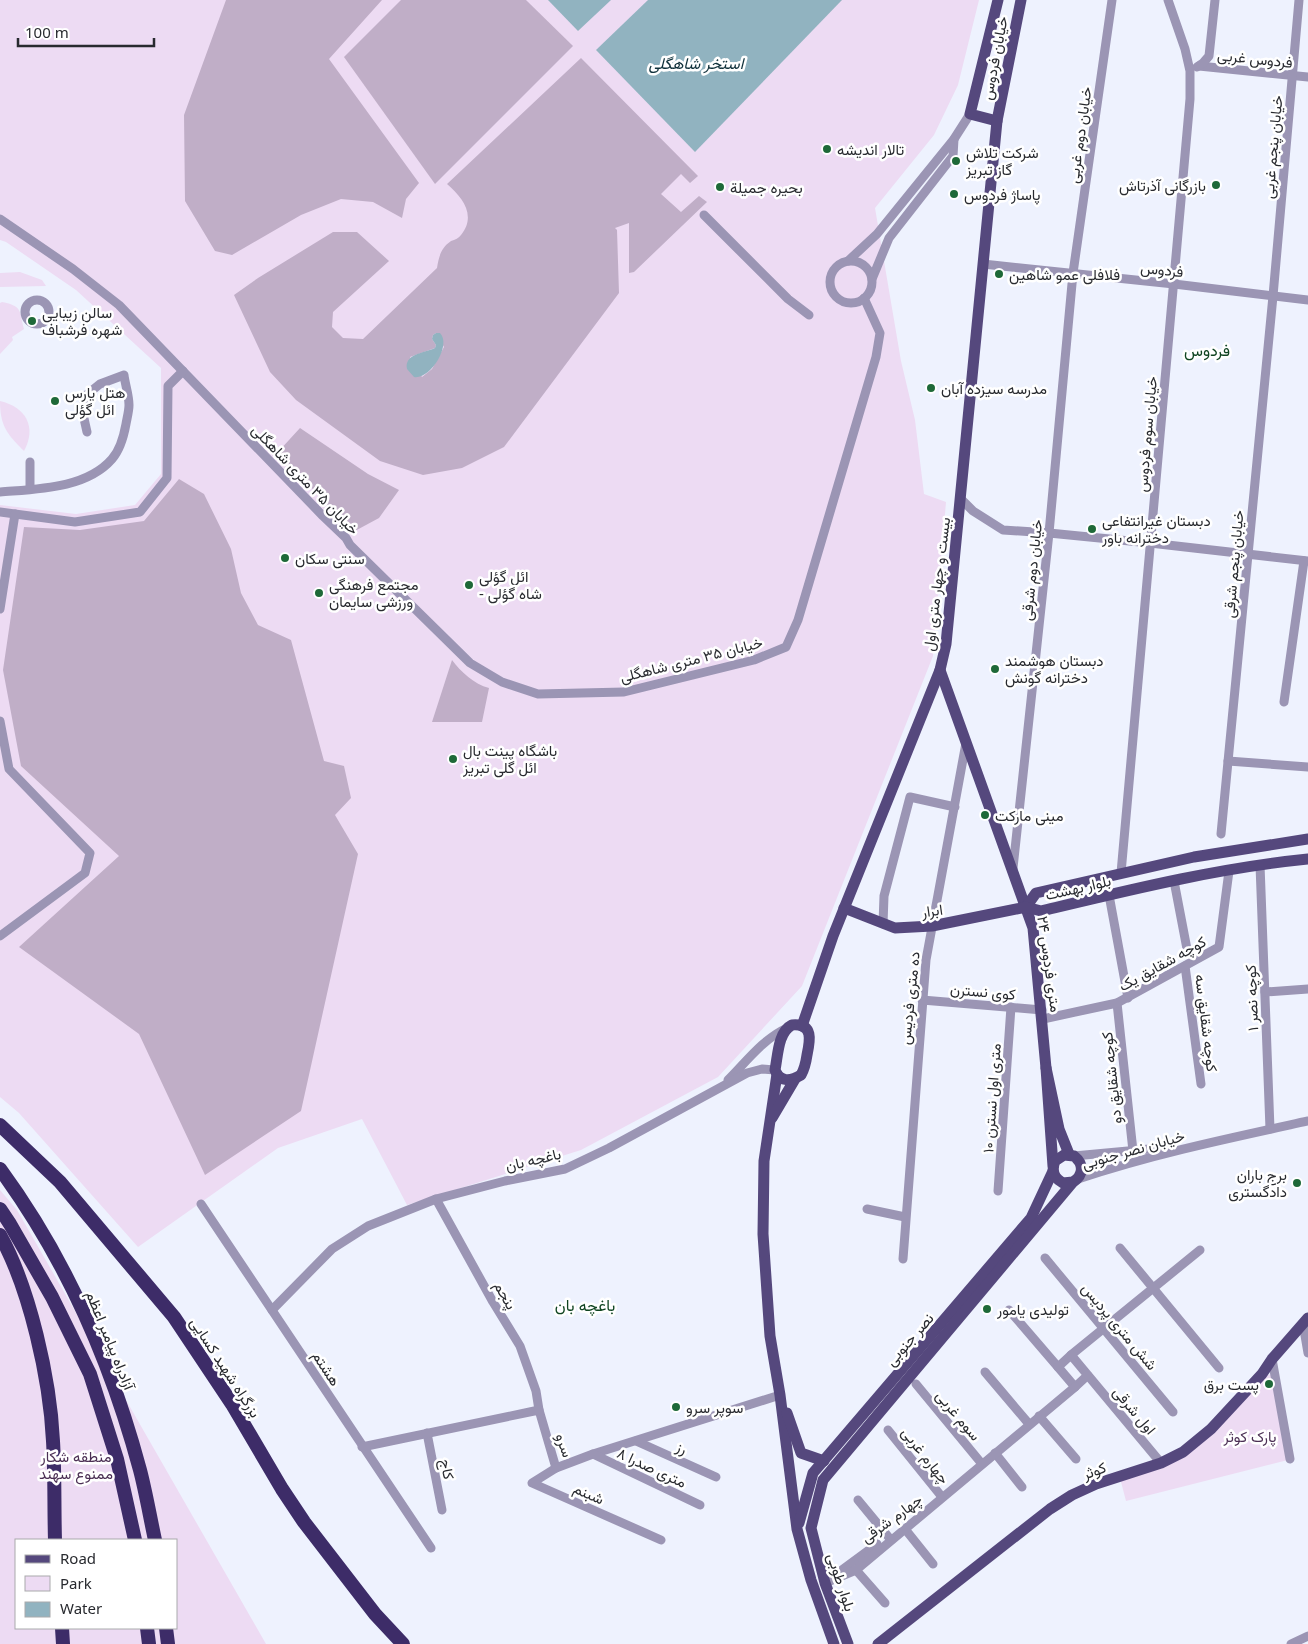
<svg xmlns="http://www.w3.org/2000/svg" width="1308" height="1644" font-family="'Noto Sans',Vazirmatn,sans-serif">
<rect width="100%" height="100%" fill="#eef2fe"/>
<g fill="#eddbf3" fill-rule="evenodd">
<polygon points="0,0 979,0 958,85 934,135 875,208 901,361 915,420 924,494 946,502 933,656 802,986 718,1077 581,1150 407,1205 362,1119 278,1148 138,1247 19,1113 0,1097 0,505 76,514 135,505 161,474 161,368 76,290 6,242 0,240"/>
<polygon points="20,272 42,280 46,286 0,287 0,273"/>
<path d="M2,302C23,306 19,311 24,329L12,337L13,340L0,354V303Z"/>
<path d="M0,401C26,407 37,427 24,451C7,434 0,426 0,401Z"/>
<path d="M0,1190L17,1210L266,1644H0ZM16,1540H176V1628H16Z"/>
<polygon points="1272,1374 1288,1460 1126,1501 1120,1478 1164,1464 1262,1377"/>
</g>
<g fill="#c0aec7" fill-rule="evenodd">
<polygon points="226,0 382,0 329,59 419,183 406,199 402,218 373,202 341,199 301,215 232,255 215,251 185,201 184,115"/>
<polygon points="401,0 526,0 573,46 435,184 344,57"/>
<path d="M581,58L698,176L690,183L681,174L661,194L681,212L699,196L707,202L634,272L629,273V223L615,228L617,230L619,293L504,447L462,468L423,475L380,461L296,400L270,372L234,295L258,278L333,232H357L389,261L333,312L332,327L343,338L363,339L437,268C439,256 441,248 451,241C455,240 459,238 461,235C477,215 462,197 447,184ZM436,333L444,347L432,369L422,377L410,357L435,348L436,345L432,339L433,335Z"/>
<polygon points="300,428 368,474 399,490 379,518 353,532 278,452"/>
<polygon points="179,479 204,494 231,549 241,593 258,625 291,640 324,761 344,766 351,798 335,815 358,854 301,1111 205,1175 139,1034 19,947 119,856 21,766 3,670 24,527 80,530 144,521"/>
<path d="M452,660C461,672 474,684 489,688L482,722H432Z"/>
</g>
<g fill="#91b3c0">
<polygon points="548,0 611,0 578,31"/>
<polygon points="648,0 842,0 695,152 596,50"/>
<path d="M436,333H440C452,345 430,380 414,377L407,369C404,354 424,353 435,348L436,345L432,339L433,335Z"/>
</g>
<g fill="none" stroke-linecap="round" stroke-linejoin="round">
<g stroke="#9b95b4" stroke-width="9">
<polyline points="1199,66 1308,77"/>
<polyline points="1197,67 1203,63 1209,56 1215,0"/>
<polyline points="704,215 788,299 809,315"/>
<polyline points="0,219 73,269 119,305 323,516 346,538 350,545 470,663 502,682 538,694 624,692 754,660 786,647 798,620 876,357 880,333 864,298"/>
<circle cx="851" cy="282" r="21"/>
<polyline points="848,261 877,234 954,139 970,114"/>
<polyline points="983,264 1174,284 1308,300"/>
<polyline points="872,279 889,238 953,156 954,139"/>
<circle cx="37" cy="312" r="12"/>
<polyline points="30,462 30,489"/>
<path d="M0,492C36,489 86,489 112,459C120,450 124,435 126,424C127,418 129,411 129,405C129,395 125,384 124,375L100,384L85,396L83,414L87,432"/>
<polyline points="961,499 973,511 1003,530 1049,533 1150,543 1308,561"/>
<polyline points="0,512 75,522 140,512 167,478 168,386 183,371"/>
<polyline points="0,609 15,514"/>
<polyline points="1284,702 1304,561"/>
<polyline points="0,721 9,769 90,853 85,873 0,936"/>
<polyline points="1228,761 1308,767"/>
<polyline points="1221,834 1273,296 1299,0"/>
<polyline points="1260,865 1270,1129"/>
<polyline points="1013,868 1049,533 1073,273 1112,0"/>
<polyline points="1121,873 1190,99 1190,71 1185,49 1168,0"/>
<polyline points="1174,881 1187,949"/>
<polyline points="1109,895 1128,998"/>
<polyline points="883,924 884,896 910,797 955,807"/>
<polyline points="1185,966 1201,1084"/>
<polyline points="1265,992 1308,989"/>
<polyline points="922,1000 1042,1010"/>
<polyline points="1117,1003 1133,1151"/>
<polyline points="1043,1019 1117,1003 1219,947 1229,871"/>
<path d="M728,1080C746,1062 763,1039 787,1028"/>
<polyline points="1074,1156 1171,1147"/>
<path d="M1078,1179C1153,1154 1230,1138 1308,1121"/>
<polyline points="998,1191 1011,1007"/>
<polyline points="436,1199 493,1302 520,1346 536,1391 539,1410"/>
<polyline points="201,1204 431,1548"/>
<polyline points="867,1209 905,1217"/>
<polyline points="1120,1248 1219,1368"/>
<polyline points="1045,1258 1173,1412"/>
<polyline points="903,1259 926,960 966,743"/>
<polyline points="272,1310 332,1249 368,1226 436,1199 505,1181 565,1169 609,1148 747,1073 762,1069 775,1070"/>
<polyline points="1009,1310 1058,1367"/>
<polyline points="1303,1324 1308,1353"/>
<polyline points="1071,1355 1200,1250"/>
<polyline points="1272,1359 1290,1459"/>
<polyline points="985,1372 1029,1424"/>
<polyline points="1088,1375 1075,1387 1058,1367 1071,1355 1161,1463"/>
<polyline points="916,1384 982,1464"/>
<polyline points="1039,1416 1076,1459"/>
<polyline points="888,1430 942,1497"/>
<polyline points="427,1433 442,1510"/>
<polyline points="636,1441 716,1477"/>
<polyline points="362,1447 539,1410 556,1468 593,1454 780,1395"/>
<polyline points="995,1453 1022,1487"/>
<polyline points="593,1454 700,1505"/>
<polyline points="556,1468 532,1483 661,1540"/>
<polyline points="858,1500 891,1540"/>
<polyline points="905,1529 933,1564"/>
<polyline points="856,1570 885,1603"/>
<polyline points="839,1572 877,1544"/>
<polyline points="825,1583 856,1570 1075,1387"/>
<polyline points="1291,1644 1308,1636"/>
</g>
<g stroke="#55487d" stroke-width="11">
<polyline points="997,121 970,114 998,0"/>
<polyline points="940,670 1033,928 1046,1068"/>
<polyline points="1026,907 1036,893 1194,857 1308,839"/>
<path d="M844,908L895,928L932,926L1026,907L1041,911C1129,890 1218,868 1308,859"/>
<path d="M792,1025C814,1023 810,1041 807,1055C806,1062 805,1068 801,1075C791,1081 780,1083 775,1070C778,1055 778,1032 792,1025Z"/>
<polyline points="802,1026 833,936 940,670 946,644 997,121 1021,0"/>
<polyline points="777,1074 764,1161 763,1234 770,1336 780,1395 797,1529 811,1580 834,1644"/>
<polyline points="772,1118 795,1079"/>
<polyline points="1053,1166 1046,1068 1059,1129 1069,1154"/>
<polyline points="787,1413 801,1453 824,1461"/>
<polyline points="799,1523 813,1473 1031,1218 1053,1171"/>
<path d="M848,1644L825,1583L811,1528L823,1480L1073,1182C1084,1175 1084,1164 1074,1156L1064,1155L1055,1161C1051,1171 1054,1178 1063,1183L1073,1182"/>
<polyline points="878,1644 1050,1509 1072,1495 1096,1484 1161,1463 1183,1452 1211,1429 1262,1374 1272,1359 1308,1318"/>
</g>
<g stroke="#3d2c68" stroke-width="14">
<polyline points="0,1125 60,1182 174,1317 232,1404 282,1489 304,1522 375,1614 403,1644"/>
<path d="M0,1169C66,1259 111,1362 140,1470C146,1493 150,1517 155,1540"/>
<polyline points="0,1209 10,1224 52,1297 90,1374 117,1459 135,1540"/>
<path d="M0,1235C30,1289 50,1379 53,1441C55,1474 54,1507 55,1540"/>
<polyline points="62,1628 63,1644"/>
<polyline points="147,1628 149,1644"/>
<polyline points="166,1628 168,1644"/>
</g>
</g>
<g fill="#1e6938" stroke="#fff" stroke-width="2">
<circle cx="827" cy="149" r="5"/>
<circle cx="956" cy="161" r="5"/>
<circle cx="1216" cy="185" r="5"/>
<circle cx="720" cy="187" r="5"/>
<circle cx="954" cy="194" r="5"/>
<circle cx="999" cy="274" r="5"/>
<circle cx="32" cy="321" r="5"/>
<circle cx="931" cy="388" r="5"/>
<circle cx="55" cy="401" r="5"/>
<circle cx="1092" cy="529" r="5"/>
<circle cx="285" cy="558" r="5"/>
<circle cx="469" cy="585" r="5"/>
<circle cx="319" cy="593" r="5"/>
<circle cx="995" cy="669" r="5"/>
<circle cx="453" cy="759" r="5"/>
<circle cx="985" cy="815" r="5"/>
<circle cx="1297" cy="1183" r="5"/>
<circle cx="987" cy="1309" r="5"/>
<circle cx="1269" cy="1384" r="5"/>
<circle cx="676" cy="1407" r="5"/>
</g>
<g text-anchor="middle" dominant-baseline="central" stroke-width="5" stroke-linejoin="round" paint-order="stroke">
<g font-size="15" fill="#282a2f" stroke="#fff">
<text transform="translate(994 58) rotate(-79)">خیابان فردوس</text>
<text transform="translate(1255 58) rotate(6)">فردوس غربی</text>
<text transform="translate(1079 135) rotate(-82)">خیابان دوم غربی</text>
<text transform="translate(1272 147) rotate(-85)">خیابان پنجم غربی</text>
<text transform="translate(1162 269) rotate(6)">فردوس</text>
<text transform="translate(1146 434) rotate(-85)">خیابان سوم فردوس</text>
<text transform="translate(306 479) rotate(46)">خیابان ۳۵ متری شاهگلی</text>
<text transform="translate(1233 564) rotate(-85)">خیابان پنجم شرقی</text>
<text transform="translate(1031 570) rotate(-84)">خیابان دوم شرقی</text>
<text transform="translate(936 584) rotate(-83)">بیست و چهار متری اول</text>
<text transform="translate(691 659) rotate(-14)">خیابان ۳۵ متری شاهگلی</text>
<text transform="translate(1078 887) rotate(-13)">بلوار بهشت</text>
<text transform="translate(932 910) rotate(-8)">ابرار</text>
<text transform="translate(1162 963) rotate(-29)">کوچه شقایق یک</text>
<text transform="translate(1050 964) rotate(82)">۲۴ متری فردوس</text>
<text transform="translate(983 991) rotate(5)">کوی نسترن</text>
<text transform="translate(909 998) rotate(-84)">ده متری فردیس</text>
<text transform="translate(1251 998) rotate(-92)">کوچه نصر ۱</text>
<text transform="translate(1207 1023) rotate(83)">کوچه شقایق سه</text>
<text transform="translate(1111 1078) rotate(-96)">کوچه شقایق دو</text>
<text transform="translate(991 1098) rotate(-86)">۱۰ متری اول نسترن</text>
<text transform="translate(1133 1149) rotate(-16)">خیابان نصر جنوبی</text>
<text transform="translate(533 1159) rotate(-13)">باغچه بان</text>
<text transform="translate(506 1295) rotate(60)">پنجم</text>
<text transform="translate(1120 1326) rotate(50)">شش متری پردیس</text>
<text transform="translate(909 1339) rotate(-49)">نصر جنوبی</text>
<text transform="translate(111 1340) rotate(68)">آزادراه پیامبر اعظم</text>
<text transform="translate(226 1367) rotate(57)">بزرگراه شهید کسایی</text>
<text transform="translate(327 1368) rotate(57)">هشتم</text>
<text transform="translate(1135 1410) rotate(50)">اول شرقی</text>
<text transform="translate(959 1415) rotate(50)">سوم غربی</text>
<text transform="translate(565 1445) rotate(71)">سرو</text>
<text transform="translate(682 1447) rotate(24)">رز</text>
<text transform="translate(926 1455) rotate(52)">چهارم غربی</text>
<text transform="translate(652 1467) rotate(25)">۸ متری صدرا</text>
<text transform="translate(448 1469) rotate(79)">کاج</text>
<text transform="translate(1094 1470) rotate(-20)">کوثر</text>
<text transform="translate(589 1493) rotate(24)">شبنم</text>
<text transform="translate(891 1518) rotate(-36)">چهارم شرقی</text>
<text transform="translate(842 1582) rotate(72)">بلوار طوبی</text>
</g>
<g font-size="15" fill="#282a2f" stroke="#fff" text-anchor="start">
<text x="837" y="149">تالار اندیشه</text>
<text x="966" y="152">شرکت تلاش<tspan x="966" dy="17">گاز تبریز</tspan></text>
<text x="1206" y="185" text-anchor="end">بازرگانی آذرتاش</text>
<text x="730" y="187">بحیره جمیلة</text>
<text x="964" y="194">پاساژ فردوس</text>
<text x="1009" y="274">فلافلی عمو شاهین</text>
<text x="42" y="312">سالن زیبایی<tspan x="42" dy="17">شهره فرشباف</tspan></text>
<text x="941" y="388">مدرسه سیزده آبان</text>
<text x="65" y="392">هتل پارس<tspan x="65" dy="17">ائل گؤلی</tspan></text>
<text x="1102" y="520">دبستان غیرانتفاعی<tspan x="1102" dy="17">دخترانه باور</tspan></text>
<text x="295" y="558">سنتی سکان</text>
<text x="479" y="576">ائل گؤلی<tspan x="479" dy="17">- شاه گؤلی</tspan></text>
<text x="329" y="584">مجتمع فرهنگی<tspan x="329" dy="17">ورزشی سایمان</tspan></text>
<text x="1005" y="660">دبستان هوشمند<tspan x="1005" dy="17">دخترانه گونش</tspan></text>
<text x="463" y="750">باشگاه پینت بال<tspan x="463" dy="17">ائل گلی تبریز</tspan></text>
<text x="995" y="815">مینی مارکت</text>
<text x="1287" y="1174" text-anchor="end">برج باران<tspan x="1287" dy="17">دادگستری</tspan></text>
<text x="997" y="1309">تولیدی یامور</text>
<text x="1259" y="1384" text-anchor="end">پست برق</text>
<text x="686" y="1407">سوپر سرو</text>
</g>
<g font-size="15" fill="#4b2f54" stroke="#fff">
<text x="1250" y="1436">پارک کوثر</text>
<text x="76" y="1456">منطقه شکار<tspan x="76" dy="17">ممنوع سهند</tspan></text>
</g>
<g font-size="16" font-style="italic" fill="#10313b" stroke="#fff">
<text x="696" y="63">استخر شاهگلی</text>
</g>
<g font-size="16" fill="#0f4421" stroke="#fff">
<text x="1207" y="350">فردوس</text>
<text x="585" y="1305">باغچه بان</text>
</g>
</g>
<rect x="15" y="1539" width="162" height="90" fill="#ffffff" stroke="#a9aaac"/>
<rect x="25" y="1555" width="25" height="8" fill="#55487d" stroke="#a9aaac"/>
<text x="60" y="1564" font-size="15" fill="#282a2f">Road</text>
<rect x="25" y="1576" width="25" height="15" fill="#eddbf3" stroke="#a9aaac"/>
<text x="60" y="1589" font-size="15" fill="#282a2f">Park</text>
<rect x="25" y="1602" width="25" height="15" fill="#91b3c0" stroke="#a9aaac"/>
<text x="60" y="1614" font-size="15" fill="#282a2f">Water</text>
<path d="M18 38v8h136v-8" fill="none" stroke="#282a2f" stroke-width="2.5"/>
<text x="25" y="38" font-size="15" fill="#282a2f" stroke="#ffffff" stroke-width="4" paint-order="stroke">100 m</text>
</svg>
